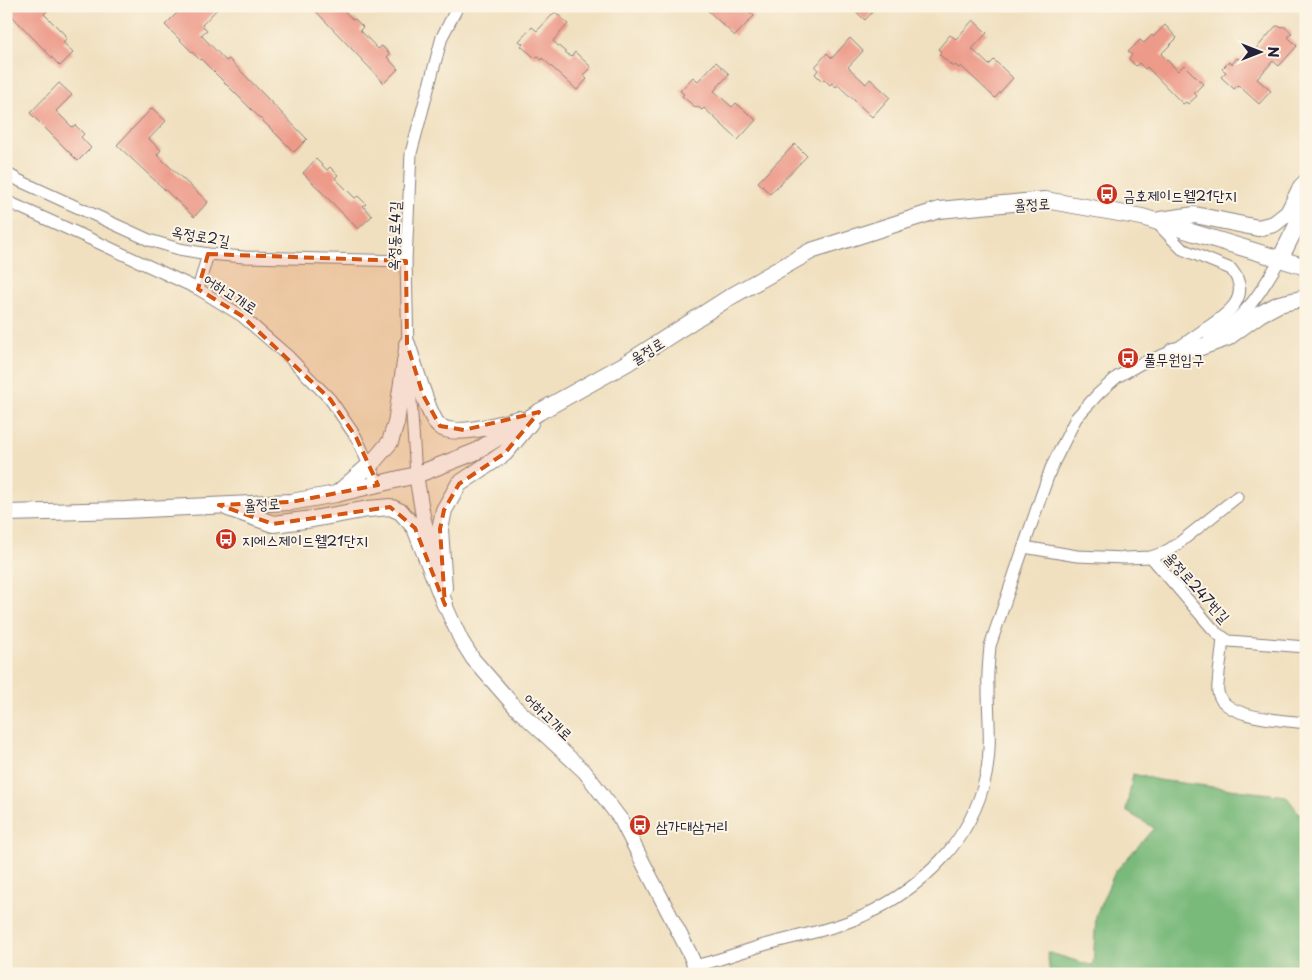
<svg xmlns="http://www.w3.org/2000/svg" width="1312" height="980" font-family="'Playpen Sans','Poor Story',sans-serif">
<rect width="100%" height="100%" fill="#fcf5e5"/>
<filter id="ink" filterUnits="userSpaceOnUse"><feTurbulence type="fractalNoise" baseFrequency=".02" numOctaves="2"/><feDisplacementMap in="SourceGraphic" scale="10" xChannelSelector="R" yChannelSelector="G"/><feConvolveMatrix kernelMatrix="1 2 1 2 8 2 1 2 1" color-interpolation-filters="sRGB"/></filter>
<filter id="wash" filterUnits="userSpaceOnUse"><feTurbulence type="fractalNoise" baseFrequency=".0096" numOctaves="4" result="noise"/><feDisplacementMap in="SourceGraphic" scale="20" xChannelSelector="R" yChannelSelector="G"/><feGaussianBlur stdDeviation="1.12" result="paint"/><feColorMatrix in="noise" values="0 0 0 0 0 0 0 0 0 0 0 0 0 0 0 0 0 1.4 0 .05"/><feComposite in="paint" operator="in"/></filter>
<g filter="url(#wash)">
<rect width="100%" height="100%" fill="#f0e0c0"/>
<polygon fill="#79b97a" stroke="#4e6e5a" points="1133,774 1158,780 1286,796 1306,822 1306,967 1294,974 1050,974 1047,952 1093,966 1096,915 1115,872 1154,828 1126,811"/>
<g id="blocks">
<g fill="#ed9a89">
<polygon points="6,6 52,6 44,14 65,35 64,36 67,38 63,42 73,53 60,66 6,10"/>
<polygon points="184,6 220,6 202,25 207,30 201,35 226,61 229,59 307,139 294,152 201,59 200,60 165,25"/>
<polygon points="311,6 340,6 353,20 355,19 363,27 360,30 378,49 382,46 390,54 387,57 398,69 384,83"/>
<polygon points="703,6 744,6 754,16 735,36"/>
<polygon points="850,6 878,6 865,20"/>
<polygon points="555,12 568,24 553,41 571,57 575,52 591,67 583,75 587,79 577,90 542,58 541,60 537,56 535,58 521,46 523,44 519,41 532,27 537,31"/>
<polygon points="973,20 987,33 972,49 989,65 994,60 1013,78 995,98 961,66 959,68 955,65 953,67 939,54 941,52 938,49 950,35 956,39"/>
<polygon points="1165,25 1177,38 1161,54 1178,71 1184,65 1203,84 1194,93 1197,96 1188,104 1186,102 1183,104 1147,67 1145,69 1139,63 1136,66 1129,59 1132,55 1128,52 1140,40 1144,43 1152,35 1153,37"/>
<polygon points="1276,26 1285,27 1292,33 1288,37 1297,46 1279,66 1273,61 1257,79 1271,91 1259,104 1238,85 1234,89 1221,77 1226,72 1222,69 1229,62 1232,64 1237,58 1240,60 1245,54 1248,58"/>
<polygon points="850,38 863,51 848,67 866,84 870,79 890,97 872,117 838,85 836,87 832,83 830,85 824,79 822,81 815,74 818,70 815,67 827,53 832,58"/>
<polygon points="716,62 729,74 714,91 732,107 736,103 756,120 738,140 704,108 702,110 698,107 696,108 682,96 684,94 680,91 693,77 698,81"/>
<polygon points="59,83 72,95 56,111 72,127 75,125 84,134 81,137 91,148 78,161 30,113"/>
<polygon points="152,108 166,121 149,139 161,150 157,155 208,202 194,217 117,145"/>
<polygon points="795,144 807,156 770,194 758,182"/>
<polygon points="316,159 327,170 330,167 338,175 335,178 355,198 358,196 366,204 363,206 372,216 358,229 303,173"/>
</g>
</g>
</g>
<g filter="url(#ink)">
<use href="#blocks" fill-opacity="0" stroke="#89817e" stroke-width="1"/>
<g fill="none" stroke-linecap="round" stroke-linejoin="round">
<g stroke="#89817e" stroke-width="13">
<g id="minor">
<polyline points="6,173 20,181 149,240 179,249 208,254 244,257 406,261"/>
<polyline points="6,201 97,242 198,289 242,316 289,357 330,399 356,437 378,484"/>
<path d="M1156,222L1182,249L1231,269C1254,297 1226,315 1205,329C1195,336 1185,343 1176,349"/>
<polyline points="198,289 208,254"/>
<path d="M1209,336C1244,322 1262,290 1280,259"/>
<polyline points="408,351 406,261 411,153 442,37 458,6"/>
<polyline points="409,370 416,475"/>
<polyline points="1024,547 1077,556 1125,558 1151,557 1165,552 1179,543 1237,497"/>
<polyline points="1151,557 1212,628 1219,635 1229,641 1306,647"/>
<path d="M1223,637C1222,649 1221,661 1219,672C1219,679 1217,686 1218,692C1223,719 1284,720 1306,723"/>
<path d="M695,966C719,960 741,952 764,945C797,936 831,930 863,916C922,888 972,841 986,775C992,745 988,718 988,688C987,674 989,660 990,646L1038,505L1051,468L1076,418L1098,394L1117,377L1140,364L1178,349"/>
</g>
</g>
<g stroke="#89817e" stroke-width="16">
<g id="tertiary">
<polyline points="416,475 423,516 434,559"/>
<polyline points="442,594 445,605 461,640 473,659 516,708 585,772 621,820 689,952 695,966 690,974"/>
</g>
</g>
<g stroke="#89817e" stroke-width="18">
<g id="secondary">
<polyline points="1160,220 1195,215 1258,228 1274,224 1288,213 1301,187 1306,182"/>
<polyline points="1280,259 1306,207"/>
<path d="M407,344C413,360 428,417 439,426C455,438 501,424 518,419"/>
<polyline points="1173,351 1201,347 1227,338 1260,314 1279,304 1301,299 1306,300"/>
<polyline points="338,493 372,463 390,442 396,423 407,349"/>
<polyline points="228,508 273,524 313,519 368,509 390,507 401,512 415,528 445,605"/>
<polyline points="6,513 125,510 291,502 336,494 416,475 475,452 539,412 627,363 730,297 811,251 939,210 1045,200 1142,217 1306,267"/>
<polyline points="444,588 440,529 444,510 459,484 505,453 530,423"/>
</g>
</g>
<use href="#minor" stroke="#fff" stroke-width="11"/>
<use href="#tertiary" stroke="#fff" stroke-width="14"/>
<use href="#secondary" stroke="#fff" stroke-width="16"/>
</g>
</g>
<path fill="#d45411" fill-opacity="0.2" stroke="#d45411" stroke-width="4" stroke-dasharray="10 6" stroke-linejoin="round" d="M208,254L406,261L407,344L423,395L440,426L464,430L539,412L505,453L459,484L444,510L440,529L445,605L415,528L390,507L273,524L219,505L291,502L378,485L356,437L330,399L242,316L198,289Z"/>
<defs>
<g id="bus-disc" transform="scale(1.125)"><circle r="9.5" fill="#c8321e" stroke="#fcf5e5"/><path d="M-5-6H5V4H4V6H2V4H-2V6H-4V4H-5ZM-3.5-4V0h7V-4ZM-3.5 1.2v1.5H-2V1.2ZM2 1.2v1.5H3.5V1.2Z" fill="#fff"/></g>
</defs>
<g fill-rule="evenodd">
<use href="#bus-disc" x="1107" y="194"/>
<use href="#bus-disc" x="1128" y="358"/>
<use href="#bus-disc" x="226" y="539"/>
<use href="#bus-disc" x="640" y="825"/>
</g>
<g text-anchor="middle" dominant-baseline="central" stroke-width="4" stroke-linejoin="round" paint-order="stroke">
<g font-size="15" fill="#22223b" stroke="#fcf5e5" text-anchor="start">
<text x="1123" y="194">금호제이드웰21단지</text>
<text x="1144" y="358">풀무원입구</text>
<text x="242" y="539">지에스제이드웰21단지</text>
<text x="656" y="825">삼가대삼거리</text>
</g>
<g font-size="15" fill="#22223b" stroke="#fcf5e5">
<text transform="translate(1032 203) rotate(-2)">율정로</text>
<text transform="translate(201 235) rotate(10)">옥정로2길</text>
<text transform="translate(393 236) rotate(-88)">옥정동로4길</text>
<text transform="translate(231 293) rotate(33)">어하고개로</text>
<text transform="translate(647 350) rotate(-32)">율정로</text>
<text transform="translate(262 503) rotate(-3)">율정로</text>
<text transform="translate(1198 587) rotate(48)">율정로247번길</text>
<text transform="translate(549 716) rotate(44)">어하고개로</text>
</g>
</g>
<rect width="1312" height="980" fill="none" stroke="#fcf5e5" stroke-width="25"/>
<g transform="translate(1260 52) rotate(90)" stroke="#fcf5e5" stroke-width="4" paint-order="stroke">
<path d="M0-4L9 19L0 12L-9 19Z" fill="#22223b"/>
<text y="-8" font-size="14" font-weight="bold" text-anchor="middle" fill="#22223b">N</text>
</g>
</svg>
